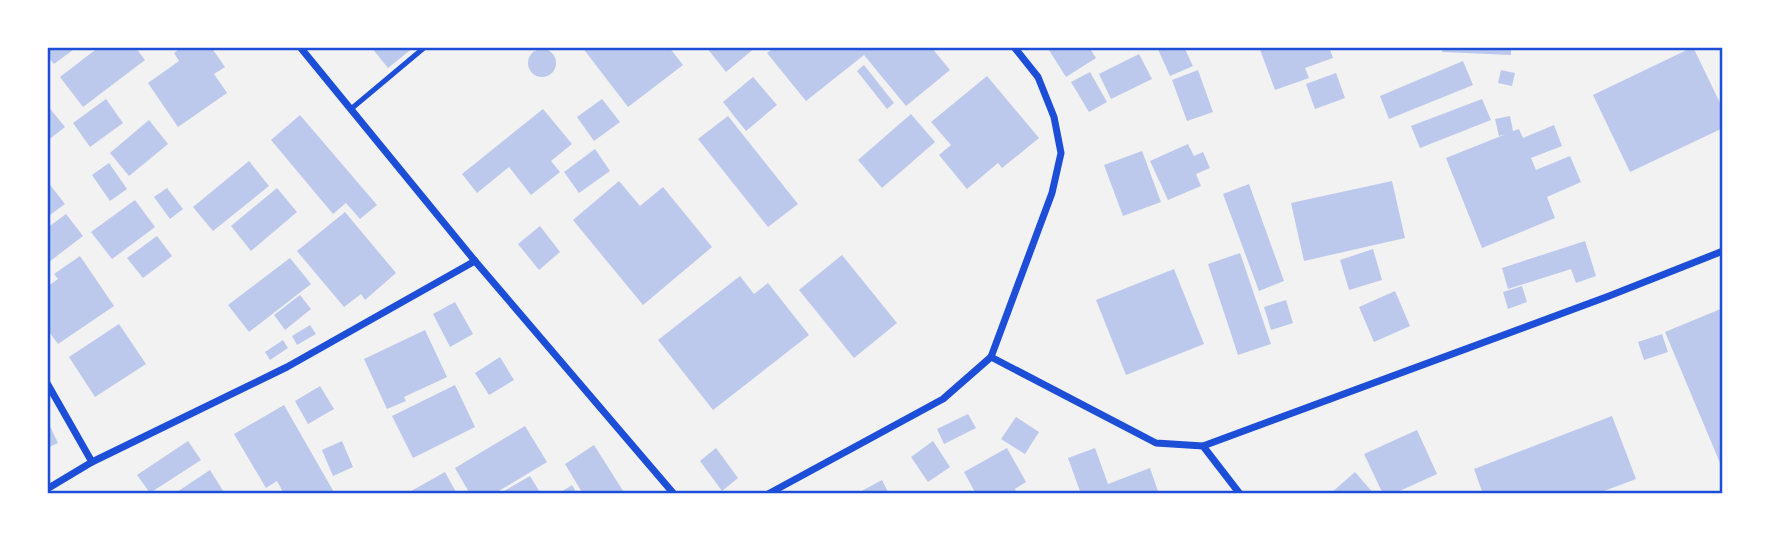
<svg xmlns="http://www.w3.org/2000/svg" width="1770" height="541" font-family="'Alegreya Sans',sans-serif">
<rect width="100%" height="100%" fill="#f2f2f2"/>
<g fill="#bdc9ec">
<polygon points="47,47 77,47 54,64 47,56"/>
<polygon points="99,47 135,47 145,60 83,107 60,77"/>
<polygon points="182,47 211,47 225,67 214,74 227,93 178,127 148,83 179,61 174,53"/>
<polygon points="371,47 414,47 388,68"/>
<polygon points="582,47 669,47 683,65 628,107"/>
<polygon points="708,47 756,47 726,72 707,48"/>
<polygon points="775,47 931,47 950,70 906,106 864,55 806,101 767,53"/>
<polygon points="1047,47 1089,47 1096,58 1066,77"/>
<polygon points="1157,47 1184,47 1193,66 1170,76"/>
<polygon points="1259,47 1329,47 1333,58 1305,68 1309,78 1275,90"/>
<polygon points="1443,47 1511,47 1511,55 1442,52"/>
<polygon points="1693,47 1723,109 1723,128 1630,172 1593,95"/>
<circle cx="542" cy="63" r="14"/>
<polygon points="1139,54 1152,79 1111,99 1099,74"/>
<polygon points="1463,61 1473,85 1389,119 1380,96"/>
<polygon points="864,65 894,103 887,109 857,71"/>
<polygon points="1198,70 1213,112 1187,121 1172,80"/>
<polygon points="1501,70 1515,73 1512,86 1498,83"/>
<polygon points="1090,72 1107,102 1089,112 1071,82"/>
<polygon points="1336,73 1345,98 1315,109 1306,84"/>
<polygon points="987,76 1039,138 1002,168 998,163 967,189 939,155 951,145 931,122"/>
<polygon points="753,77 777,105 746,131 723,102"/>
<polygon points="106,99 123,123 90,147 73,123"/>
<polygon points="602,99 620,122 594,141 577,117"/>
<polygon points="1482,99 1491,120 1420,148 1411,126"/>
<polygon points="47,105 65,127 47,141"/>
<polygon points="543,109 572,144 551,161 560,172 531,195 509,167 477,193 462,174"/>
<polygon points="911,114 935,142 882,188 858,160"/>
<polygon points="300,115 377,205 360,219 346,203 333,214 271,140"/>
<polygon points="728,116 798,204 768,227 698,139"/>
<polygon points="1510,116 1513,131 1519,129 1523,138 1554,125 1562,146 1531,158 1536,170 1570,156 1581,182 1547,197 1555,218 1482,248 1446,158 1506,134 1499,136 1495,119"/>
<polygon points="149,120 168,144 129,176 110,153"/>
<polygon points="1188,144 1194,156 1203,152 1210,168 1196,174 1201,186 1168,200 1150,161"/>
<polygon points="595,149 610,171 579,193 564,172"/>
<polygon points="1142,151 1161,202 1123,216 1104,165"/>
<polygon points="249,161 269,186 213,231 193,207"/>
<polygon points="109,163 127,189 110,201 92,175"/>
<polygon points="47,181 65,204 47,217"/>
<polygon points="619,181 640,206 663,187 712,247 643,305 573,220"/>
<polygon points="1392,181 1405,238 1304,261 1291,203"/>
<polygon points="1249,184 1284,281 1259,291 1223,194"/>
<polygon points="167,188 183,209 170,219 154,197"/>
<polygon points="277,188 297,212 251,251 231,226"/>
<polygon points="135,200 155,227 112,259 91,232"/>
<polygon points="345,212 396,273 365,300 361,294 344,307 297,251"/>
<polygon points="66,214 83,236 49,262 47,228"/>
<polygon points="540,226 560,252 539,270 518,244"/>
<polygon points="157,236 172,256 143,278 127,258"/>
<polygon points="1585,241 1596,276 1576,283 1571,269 1508,289 1502,268"/>
<polygon points="1373,249 1382,280 1349,290 1340,260"/>
<polygon points="1240,253 1271,344 1238,355 1208,264"/>
<polygon points="842,255 897,323 854,358 799,290"/>
<polygon points="80,256 114,306 58,344 47,329 47,287 58,279 54,274"/>
<polygon points="290,258 311,284 249,332 228,305"/>
<polygon points="1174,269 1204,344 1126,375 1096,300"/>
<polygon points="740,276 754,294 768,283 809,335 713,410 658,340"/>
<polygon points="1522,286 1527,302 1508,309 1503,292"/>
<polygon points="1395,291 1410,326 1374,342 1359,307"/>
<polygon points="300,295 311,309 285,330 274,315"/>
<polygon points="1286,300 1293,323 1271,330 1264,307"/>
<polygon points="455,302 473,334 450,347 433,314"/>
<polygon points="1723,308 1723,470 1665,332"/>
<polygon points="119,324 146,364 95,397 69,357"/>
<polygon points="310,325 316,334 297,345 292,336"/>
<polygon points="425,330 447,377 404,397 406,401 387,409 364,359"/>
<polygon points="1662,334 1668,352 1644,360 1638,342"/>
<polygon points="283,340 288,348 270,360 265,352"/>
<polygon points="500,357 514,380 489,395 475,373"/>
<polygon points="455,385 475,427 413,458 392,416"/>
<polygon points="320,386 334,409 308,424 295,401"/>
<polygon points="284,405 335,494 284,494 277,481 266,488 234,434"/>
<polygon points="968,414 976,428 944,444 937,429"/>
<polygon points="1612,416 1636,479 1596,494 1483,494 1474,469"/>
<polygon points="1016,417 1039,432 1025,454 1001,439"/>
<polygon points="47,420 58,443 47,448"/>
<polygon points="525,426 547,462 494,494 470,494 455,468"/>
<polygon points="1417,430 1437,474 1393,494 1383,494 1364,454"/>
<polygon points="188,441 201,460 150,493 137,475"/>
<polygon points="342,441 353,467 333,476 322,450"/>
<polygon points="933,441 950,467 928,482 911,457"/>
<polygon points="594,445 625,494 583,494 565,464"/>
<polygon points="716,448 738,478 722,491 700,461"/>
<polygon points="1007,448 1026,482 1015,489 1017,494 976,494 964,472"/>
<polygon points="1095,448 1108,484 1150,468 1159,494 1081,494 1068,458"/>
<polygon points="210,470 225,494 174,494"/>
<polygon points="445,472 457,494 406,494"/>
<polygon points="1355,472 1374,494 1330,494"/>
<polygon points="530,476 541,494 499,494"/>
<polygon points="882,480 889,494 856,494"/>
<polygon points="572,485 577,494 558,494"/>
</g>
<g fill="none" stroke-linecap="round" stroke-linejoin="round">
<polyline stroke="#1d4ed8" stroke-width="5" points="351,109 425,47"/>
<g stroke="#1d4ed8" stroke-width="7">
<polyline points="300,47 475,261 674,494"/>
<polyline points="991,357 1156,443 1203,446 1240,494"/>
<polyline points="47,383 92,462"/>
<polyline points="1203,446 1609,296 1723,251"/>
<polyline points="47,489 92,462 287,367 475,261"/>
<polyline points="768,494 943,399 991,357 1052,193 1061,153 1054,117 1038,77 1014,47"/>
</g>
</g>
<rect width="1770" height="541" fill="none" stroke="#ffffff" stroke-width="98"/>
<rect x="49" y="49" width="1672" height="443" fill="none" stroke="#1d4ed8" stroke-width="2.5"/>
</svg>
